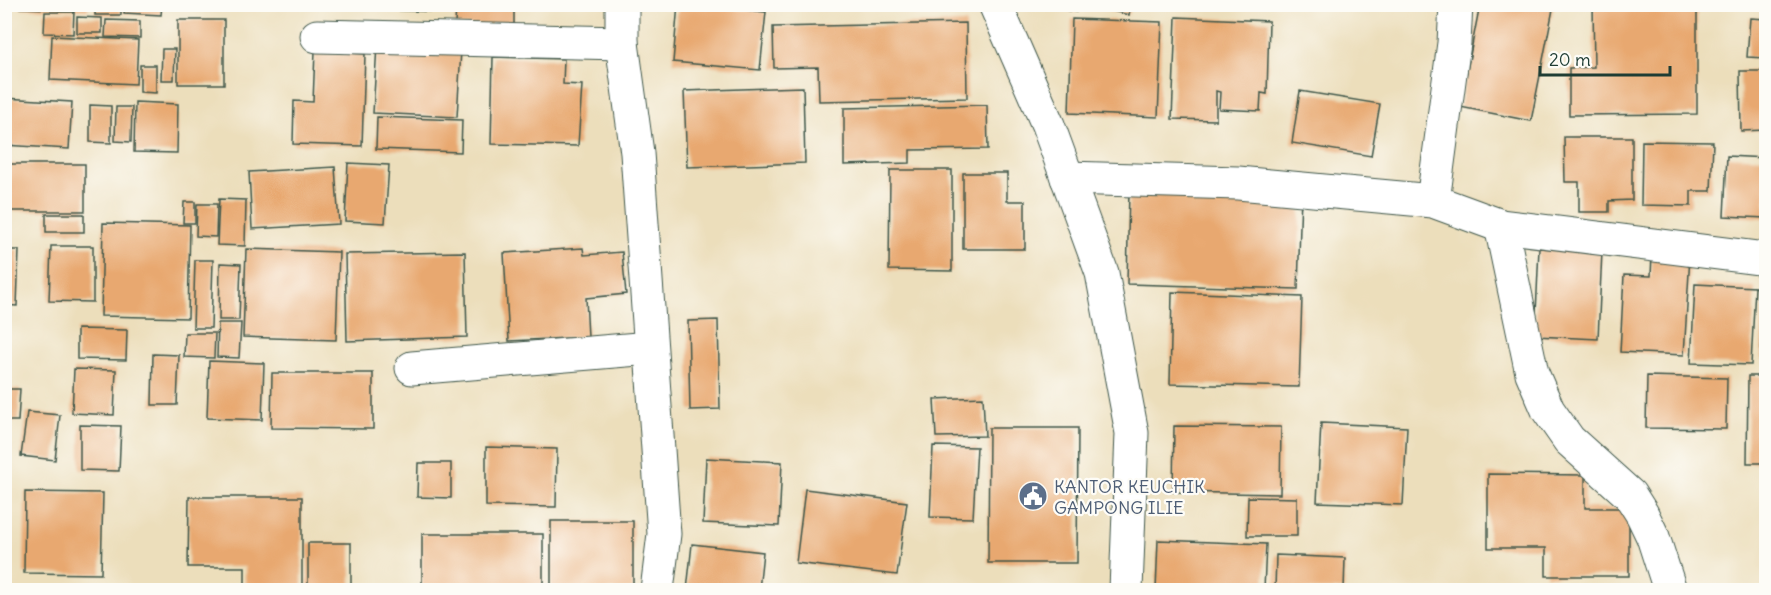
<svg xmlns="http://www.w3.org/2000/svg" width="1771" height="595" font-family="Delius,sans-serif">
<rect width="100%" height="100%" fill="#fdfcf7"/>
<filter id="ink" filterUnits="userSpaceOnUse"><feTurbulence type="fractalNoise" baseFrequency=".0167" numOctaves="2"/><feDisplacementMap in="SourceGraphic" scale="12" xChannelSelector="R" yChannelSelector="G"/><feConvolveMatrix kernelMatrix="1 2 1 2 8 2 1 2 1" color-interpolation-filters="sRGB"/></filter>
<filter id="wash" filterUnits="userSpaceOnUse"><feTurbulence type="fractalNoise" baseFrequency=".008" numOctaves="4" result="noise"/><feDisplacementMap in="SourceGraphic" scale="24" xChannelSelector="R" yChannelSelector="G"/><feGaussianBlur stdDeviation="1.35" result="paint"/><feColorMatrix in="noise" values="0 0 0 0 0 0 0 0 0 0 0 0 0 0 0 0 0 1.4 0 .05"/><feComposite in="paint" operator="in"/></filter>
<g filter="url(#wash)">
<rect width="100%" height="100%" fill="#ecdebb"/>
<g id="blocks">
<g fill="#e8a86f">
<polygon points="20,4 88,4 88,10 20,8"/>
<rect x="95" y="4" width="26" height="11"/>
<polygon points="124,4 162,4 161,15 124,13"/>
<polygon points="382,4 445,4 445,12 382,10"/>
<polygon points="456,4 514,4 514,27 455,25"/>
<polygon points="678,4 766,12 760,70 673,62"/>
<polygon points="1028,4 1077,4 1076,12"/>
<polygon points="1084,4 1131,4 1129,15"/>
<polygon points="1480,4 1554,4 1531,121 1460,107"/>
<polygon points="1593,4 1697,4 1697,114 1569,115 1569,68 1594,67"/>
<polygon points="45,12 74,12 73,34 44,33"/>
<polygon points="77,17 102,18 102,33 77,33"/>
<polygon points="1176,17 1269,21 1267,94 1261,93 1260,111 1219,109 1220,92 1216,91 1216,120 1172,119"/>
<polygon points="1750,18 1766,19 1766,58 1747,57"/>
<polygon points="1072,19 1162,22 1158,117 1069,113"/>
<polygon points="106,20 140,21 140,38 105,37"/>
<rect x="178" y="20" width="46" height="64"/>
<polygon points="966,23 967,98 819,101 818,67 774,68 773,27"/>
<polygon points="52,36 138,40 136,84 50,80"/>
<polygon points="377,45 461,50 457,117 373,113"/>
<polygon points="162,49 175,49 174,80 161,80"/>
<polygon points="315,51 365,54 362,146 293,144 294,101 313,102"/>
<polygon points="493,57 564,59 563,84 582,85 578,146 491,144"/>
<polygon points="140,65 156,65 156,93 140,92"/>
<polygon points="1740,71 1766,71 1766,130 1741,131"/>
<polygon points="803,87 805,163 687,167 684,91"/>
<polygon points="1300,91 1380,104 1371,156 1292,143"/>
<polygon points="4,98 72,102 69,149 4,145"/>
<polygon points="135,102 178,104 177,153 134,152"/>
<polygon points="90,105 111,106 111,143 90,142"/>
<polygon points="987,105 988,149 910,150 910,163 844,165 844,108"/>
<polygon points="116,107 132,107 131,142 115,141"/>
<polygon points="377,117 462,120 461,152 376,149"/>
<polygon points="1564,137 1632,137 1632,200 1609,201 1609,212 1579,212 1579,182 1565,182"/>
<polygon points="1642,141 1713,142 1711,191 1691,191 1691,206 1641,205"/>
<polygon points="1727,156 1766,158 1766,218 1724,216"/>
<polygon points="348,163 389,165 385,223 345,221"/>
<rect x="4" y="164" width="81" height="47"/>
<polygon points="335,167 339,224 252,229 249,172"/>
<polygon points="890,170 952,170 952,271 889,270"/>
<polygon points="963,173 1007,173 1007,201 1025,201 1025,249 963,249"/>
<polygon points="1129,189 1301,194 1298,289 1127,284"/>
<polygon points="219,199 246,200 245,246 217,245"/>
<polygon points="184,202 195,202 195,223 183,223"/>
<polygon points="197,204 217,204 216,237 196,236"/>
<rect x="46" y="214" width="38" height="18"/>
<polygon points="103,223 190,225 188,318 101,316"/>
<polygon points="51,246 93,246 93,302 49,301"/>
<polygon points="583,248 584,255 622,252 626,294 586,298 588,337 509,341 504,253"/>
<polygon points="1539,248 1602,251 1598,339 1535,336"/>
<polygon points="246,249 339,252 336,340 243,337"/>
<polygon points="4,250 19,250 17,306 4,305"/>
<polygon points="465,252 467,337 347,341 345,254"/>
<polygon points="1652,254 1690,256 1684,355 1620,352 1624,275 1651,276"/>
<polygon points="195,260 213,260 211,328 193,328"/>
<polygon points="220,263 241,264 239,320 219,320"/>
<polygon points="1695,284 1755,287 1751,365 1691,363"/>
<polygon points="1172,292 1302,297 1299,387 1170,384"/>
<polygon points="1763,308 1766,308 1766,359 1761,359"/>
<polygon points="718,320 720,409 690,410 688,321"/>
<polygon points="218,323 241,323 239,358 217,357"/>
<polygon points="77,329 127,330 126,360 77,359"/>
<polygon points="185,333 215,333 214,358 184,357"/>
<polygon points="153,354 179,355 177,405 152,405"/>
<polygon points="209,361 264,363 262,420 207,418"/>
<polygon points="74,369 116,370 114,415 72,413"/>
<polygon points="272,373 373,373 373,429 271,428"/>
<polygon points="1647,376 1727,378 1726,429 1646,428"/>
<polygon points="1748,376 1766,376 1766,463 1747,463"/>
<polygon points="4,389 20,389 18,421 4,421"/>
<polygon points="983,397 985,436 936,437 934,399"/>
<polygon points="27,412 60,415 55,460 21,456"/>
<polygon points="1321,423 1407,427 1403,505 1317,502"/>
<polygon points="80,425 121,426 119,471 80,470"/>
<polygon points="1174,426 1281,427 1280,494 1173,492"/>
<polygon points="989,428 1078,428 1077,563 988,563"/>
<polygon points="933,446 977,447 973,518 930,517"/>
<polygon points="486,447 557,449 556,507 486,506"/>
<polygon points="706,458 782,462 779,526 703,523"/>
<polygon points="418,463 451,463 451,498 417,497"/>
<polygon points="1488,474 1585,475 1585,508 1629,508 1629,576 1546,576 1546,548 1488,548"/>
<polygon points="805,489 907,502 897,575 796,563"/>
<polygon points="25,492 103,493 101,574 24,573"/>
<polygon points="189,497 302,497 302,586 245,586 245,567 188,567"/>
<polygon points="1248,497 1297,498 1297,536 1247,536"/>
<polygon points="4,501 9,501 6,567 4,567"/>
<rect x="551" y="521" width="82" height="69"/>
<rect x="422" y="534" width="121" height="56"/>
<polygon points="1158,540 1266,544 1264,590 1156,590"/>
<rect x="308" y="543" width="43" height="47"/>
<polygon points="692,544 763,552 759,590 687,590"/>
<polygon points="1276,555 1345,558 1344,590 1275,590"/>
</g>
</g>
</g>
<g filter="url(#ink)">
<use href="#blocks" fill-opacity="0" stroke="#3e5548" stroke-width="1.5"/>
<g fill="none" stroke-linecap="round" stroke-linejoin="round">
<g stroke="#3e5548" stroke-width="35">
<g id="minor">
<polyline points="622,4 622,43 637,153 664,534 657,590"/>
<polyline points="995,4 1048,125 1102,273 1132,433 1126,590"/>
<polyline points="317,36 622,43"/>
<polyline points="1067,178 1238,183 1433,201 1501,226 1766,259"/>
<polyline points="1433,201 1454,43 1456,4"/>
<polyline points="1501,226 1532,373 1548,410 1569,440 1630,495 1642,514 1653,537 1670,590"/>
<polyline points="412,368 650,348"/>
</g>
</g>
<use href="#minor" stroke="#fff" stroke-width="33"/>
</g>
</g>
<defs>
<g id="civic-disc" transform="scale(1.5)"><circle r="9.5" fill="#5c6f8a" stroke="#fdfcf7"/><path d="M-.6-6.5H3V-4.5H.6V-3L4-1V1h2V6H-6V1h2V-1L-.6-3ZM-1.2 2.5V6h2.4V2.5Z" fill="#fff"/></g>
</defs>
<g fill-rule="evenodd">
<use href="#civic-disc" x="1033" y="496"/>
</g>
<g text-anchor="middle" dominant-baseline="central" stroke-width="4.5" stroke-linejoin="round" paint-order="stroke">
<g font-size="18" fill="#4e5e75" stroke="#fdfcf7" text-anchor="start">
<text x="1054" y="486">KANTOR KEUCHIK<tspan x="1054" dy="21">GAMPONG ILIE</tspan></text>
</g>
</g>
<rect width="1771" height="595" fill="none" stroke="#fdfcf7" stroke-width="24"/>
<path d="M1540 66v9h130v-9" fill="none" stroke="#1f3d34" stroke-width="3"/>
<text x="1549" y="66" font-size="18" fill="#1f3d34" stroke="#fdfcf7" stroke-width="4.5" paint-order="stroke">20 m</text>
</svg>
